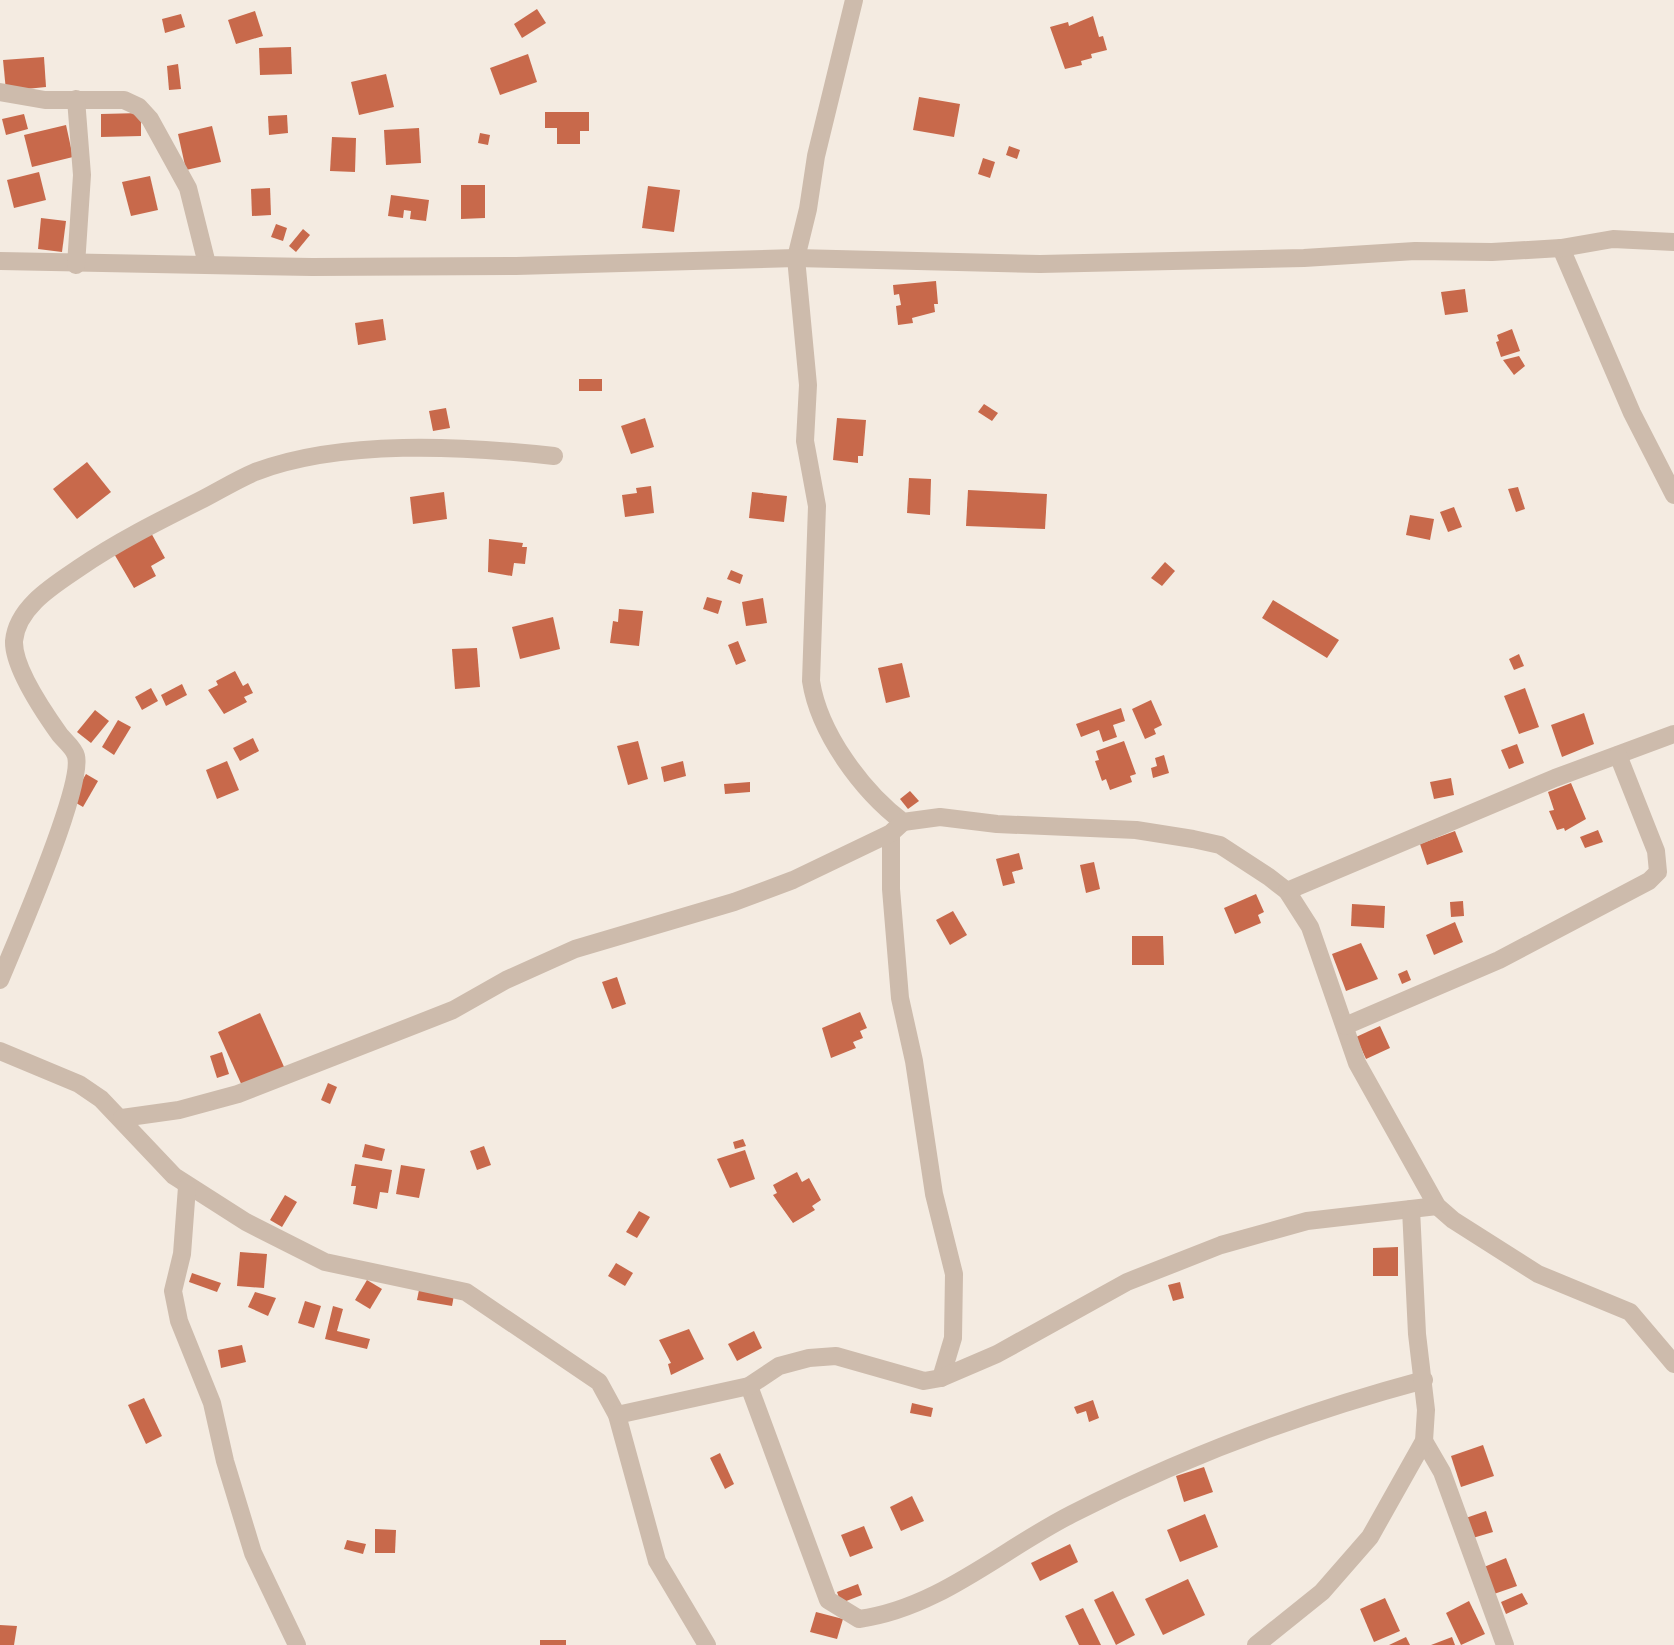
<svg xmlns="http://www.w3.org/2000/svg" width="1674" height="1645" font-family="Figtree,sans-serif">
<rect width="100%" height="100%" fill="#f4ebe1"/>
<g fill="#c8694b">
<polygon points="537,9 546,23 522,38 514,24"/>
<polygon points="255,11 263,36 236,44 228,20"/>
<polygon points="181,14 185,27 165,33 162,19"/>
<polygon points="1093,16 1099,37 1103,36 1107,50 1091,54 1092,58 1081,61 1082,65 1065,69 1050,27 1068,22 1069,26"/>
<polygon points="291,47 292,74 260,75 259,48"/>
<polygon points="528,54 537,82 500,95 490,68"/>
<polygon points="44,57 46,87 6,91 3,60"/>
<polygon points="178,64 181,89 169,90 167,66"/>
<polygon points="386,74 394,107 359,115 351,82"/>
<polygon points="919,97 960,104 954,137 913,130"/>
<polygon points="545,112 589,112 589,131 580,131 580,144 557,144 557,128 545,128"/>
<polygon points="141,113 141,136 101,137 101,114"/>
<polygon points="24,114 28,129 6,135 2,119"/>
<polygon points="287,115 288,133 269,135 268,116"/>
<polygon points="66,125 73,157 32,167 24,135"/>
<polygon points="212,126 221,162 186,170 178,134"/>
<polygon points="419,128 421,163 386,165 384,130"/>
<polygon points="480,133 490,135 488,145 478,143"/>
<polygon points="332,137 356,138 355,172 330,171"/>
<polygon points="1009,146 1020,150 1017,159 1006,155"/>
<polygon points="983,158 995,162 990,178 978,174"/>
<polygon points="39,172 46,200 14,208 7,180"/>
<polygon points="150,176 158,210 131,216 122,182"/>
<polygon points="461,185 485,185 485,218 461,219"/>
<polygon points="648,186 680,190 674,232 642,228"/>
<polygon points="270,188 271,215 252,216 251,189"/>
<polygon points="391,195 429,200 426,221 410,219 411,211 404,210 403,218 388,216"/>
<polygon points="41,218 66,221 62,252 38,249"/>
<polygon points="276,224 287,228 283,241 271,237"/>
<polygon points="303,229 310,235 296,252 289,246"/>
<polygon points="936,281 938,304 934,304 935,312 912,318 913,323 898,325 896,306 901,305 899,294 894,295 893,285"/>
<polygon points="1465,289 1468,312 1445,315 1441,292"/>
<polygon points="383,319 386,340 358,345 355,323"/>
<polygon points="1512,329 1520,351 1501,357 1496,342 1499,341 1497,335"/>
<polygon points="1519,356 1525,366 1514,375 1503,360"/>
<rect x="579" y="379" width="23" height="12"/>
<polygon points="984,404 998,413 992,421 978,412"/>
<polygon points="446,408 450,428 433,431 429,411"/>
<polygon points="645,418 654,447 631,454 621,426"/>
<polygon points="837,418 866,420 863,456 858,456 858,463 833,460"/>
<polygon points="87,462 111,492 77,519 53,489"/>
<polygon points="909,478 931,479 930,515 907,513"/>
<polygon points="651,486 654,513 625,517 622,495 637,493 636,488"/>
<polygon points="1518,487 1525,509 1516,512 1508,489"/>
<polygon points="968,490 1047,494 1045,529 966,526"/>
<polygon points="444,492 447,519 413,524 410,497"/>
<polygon points="752,492 787,496 784,522 749,518"/>
<polygon points="1454,507 1462,527 1448,532 1440,512"/>
<polygon points="1410,515 1434,519 1430,540 1406,535"/>
<polygon points="150,531 165,558 151,566 156,576 134,588 113,552"/>
<polygon points="489,539 523,543 522,547 527,547 525,564 514,563 512,576 488,572"/>
<polygon points="1165,562 1175,571 1162,586 1151,578"/>
<polygon points="731,570 743,575 740,584 727,579"/>
<polygon points="707,597 722,601 718,614 703,609"/>
<polygon points="763,598 767,623 746,626 742,602"/>
<polygon points="1273,600 1339,640 1327,658 1262,618"/>
<polygon points="619,609 643,611 639,646 610,643 613,621 618,622"/>
<polygon points="553,617 560,649 520,659 512,627"/>
<polygon points="738,641 746,661 736,665 728,645"/>
<polygon points="477,648 480,687 455,689 452,649"/>
<polygon points="1519,654 1524,666 1514,670 1509,659"/>
<polygon points="902,663 910,697 886,703 878,668"/>
<polygon points="235,671 243,686 248,683 253,693 244,697 247,702 224,714 208,690 218,685 216,681"/>
<polygon points="182,684 187,695 166,706 161,695"/>
<polygon points="151,688 158,701 142,710 135,697"/>
<polygon points="1525,688 1539,727 1519,734 1504,696"/>
<polygon points="1151,700 1162,725 1154,729 1156,734 1145,739 1132,709"/>
<polygon points="1121,708 1125,721 1113,725 1117,737 1103,742 1099,730 1081,737 1076,724"/>
<polygon points="95,710 109,721 91,743 77,732"/>
<polygon points="1584,713 1594,744 1562,757 1551,725"/>
<polygon points="118,720 131,727 114,755 102,747"/>
<polygon points="253,738 259,751 240,761 233,748"/>
<polygon points="638,741 648,779 628,785 617,746"/>
<polygon points="1124,741 1136,774 1130,776 1132,782 1110,790 1106,779 1102,781 1095,761 1099,760 1096,751"/>
<polygon points="1517,744 1524,763 1509,769 1501,750"/>
<polygon points="1164,755 1169,773 1153,778 1151,768 1157,766 1155,758"/>
<polygon points="227,761 239,790 217,799 206,770"/>
<polygon points="683,761 686,776 664,782 661,767"/>
<polygon points="86,774 98,781 83,807 71,800"/>
<polygon points="1451,778 1454,795 1434,799 1430,782"/>
<polygon points="750,782 750,792 725,794 724,784"/>
<polygon points="1571,783 1586,819 1565,831 1564,828 1557,830 1549,811 1554,810 1548,792"/>
<polygon points="910,791 919,801 908,809 900,799"/>
<polygon points="1598,830 1603,842 1585,848 1580,837"/>
<polygon points="1455,831 1463,852 1427,865 1420,844"/>
<polygon points="1019,853 1023,869 1012,872 1015,883 1003,886 996,859"/>
<polygon points="1094,862 1100,889 1086,893 1080,865"/>
<polygon points="1256,894 1264,912 1258,915 1261,923 1235,934 1224,908"/>
<polygon points="1463,901 1464,916 1451,917 1450,902"/>
<polygon points="1352,904 1385,906 1384,928 1351,926"/>
<polygon points="953,911 967,935 950,945 936,920"/>
<polygon points="1455,922 1463,942 1434,955 1426,935"/>
<polygon points="1132,936 1163,936 1164,965 1132,965"/>
<polygon points="1361,943 1378,979 1346,991 1332,954"/>
<polygon points="1407,970 1411,980 1402,984 1398,974"/>
<polygon points="617,977 626,1004 612,1009 602,982"/>
<polygon points="860,1012 867,1028 860,1031 863,1038 853,1042 856,1048 831,1058 822,1028"/>
<polygon points="260,1013 285,1069 243,1088 218,1032"/>
<polygon points="1380,1026 1390,1048 1366,1059 1356,1037"/>
<polygon points="222,1052 229,1074 217,1078 210,1056"/>
<polygon points="328,1083 337,1087 330,1104 321,1100"/>
<polygon points="743,1139 746,1146 735,1149 733,1142"/>
<polygon points="365,1144 385,1149 382,1161 362,1157"/>
<polygon points="484,1146 491,1165 477,1170 470,1151"/>
<polygon points="745,1150 755,1179 730,1188 717,1159"/>
<polygon points="355,1164 392,1170 388,1193 380,1192 377,1209 353,1204 356,1186 351,1186"/>
<polygon points="401,1165 425,1169 419,1198 396,1194"/>
<polygon points="797,1172 802,1182 809,1178 821,1200 812,1206 815,1210 793,1223 773,1195 777,1193 773,1185"/>
<polygon points="285,1195 297,1202 282,1227 270,1220"/>
<polygon points="639,1211 650,1217 637,1238 626,1232"/>
<polygon points="1398,1247 1398,1276 1373,1276 1373,1248"/>
<polygon points="240,1252 267,1254 264,1288 237,1286"/>
<polygon points="616,1263 633,1273 625,1286 608,1276"/>
<polygon points="192,1273 221,1283 217,1292 189,1282"/>
<polygon points="367,1280 382,1289 370,1309 355,1300"/>
<polygon points="1180,1282 1184,1298 1173,1301 1168,1285"/>
<polygon points="419,1290 454,1295 452,1306 417,1300"/>
<polygon points="255,1292 276,1298 268,1316 248,1307"/>
<polygon points="305,1301 321,1306 314,1328 298,1323"/>
<polygon points="333,1306 343,1309 337,1331 370,1339 367,1349 325,1339"/>
<polygon points="689,1329 704,1359 671,1375 668,1364 671,1363 659,1340"/>
<polygon points="754,1331 762,1348 737,1361 728,1344"/>
<polygon points="242,1345 246,1362 221,1368 218,1350"/>
<polygon points="144,1398 162,1436 146,1444 128,1405"/>
<polygon points="1093,1400 1099,1418 1089,1422 1086,1411 1077,1414 1074,1407"/>
<polygon points="912,1403 933,1408 931,1417 910,1413"/>
<polygon points="1483,1445 1494,1476 1461,1487 1451,1456"/>
<polygon points="720,1453 734,1484 725,1489 710,1458"/>
<polygon points="1204,1467 1213,1492 1184,1502 1176,1476"/>
<polygon points="912,1496 924,1521 901,1531 890,1507"/>
<polygon points="1486,1511 1493,1532 1466,1540 1460,1520"/>
<polygon points="1205,1514 1218,1547 1180,1562 1167,1530"/>
<polygon points="864,1526 873,1548 850,1557 841,1535"/>
<polygon points="375,1529 396,1530 395,1553 375,1553"/>
<polygon points="347,1540 366,1544 363,1554 344,1549"/>
<polygon points="1070,1544 1078,1562 1040,1581 1031,1563"/>
<polygon points="1506,1558 1517,1586 1494,1594 1484,1567"/>
<polygon points="1188,1579 1205,1615 1163,1635 1145,1599"/>
<polygon points="858,1584 862,1595 841,1603 837,1592"/>
<polygon points="1113,1591 1135,1635 1116,1645 1094,1600"/>
<polygon points="1522,1593 1528,1604 1506,1614 1501,1602"/>
<polygon points="1385,1598 1400,1631 1374,1642 1360,1609"/>
<polygon points="1469,1601 1485,1634 1461,1645 1446,1613"/>
<polygon points="1083,1608 1101,1645 1079,1645 1065,1616"/>
<polygon points="816,1612 843,1619 837,1639 810,1632"/>
<polygon points="0,1625 17,1626 14,1645 0,1645"/>
<polygon points="1406,1637 1410,1645 1389,1645"/>
<polygon points="1452,1637 1455,1645 1431,1645"/>
<rect x="540" y="1640" width="26" height="5"/>
</g>
<g fill="none" stroke-linecap="round" stroke-linejoin="round">
<g stroke="#cdbbac" stroke-width="18">
<path d="M854,0L816,156L808,209L796,258L808,385L805,441L817,506L811,681C819,733 862,791 903,822L940,817L997,824L1136,830L1193,839L1220,845L1269,877L1287,891L1310,927L1357,1063L1437,1206L1453,1220L1538,1274L1630,1312L1674,1364"/>
<polyline points="0,92 45,100 124,100 139,107 150,119 188,188 207,264"/>
<polyline points="1561,248 1632,413 1674,495"/>
<polyline points="0,261 312,267 516,266 796,258 1040,264 1304,258 1415,251 1492,252 1561,248 1613,239 1674,242"/>
<polyline points="76,265 82,175 76,99"/>
<polyline points="891,833 891,889 900,998 914,1061 934,1194 954,1274 953,1338 941,1378"/>
<polyline points="1287,891 1555,778 1674,734"/>
<path d="M0,980C15,944 84,786 76,756C74,748 65,741 60,735C45,714 13,668 14,641C17,607 54,585 79,568C117,542 157,522 199,501C217,492 236,480 255,472C342,439 463,446 554,456"/>
<polyline points="1345,1026 1499,960 1649,881 1658,872 1656,851 1618,755"/>
<polyline points="0,1051 79,1084 101,1099 174,1176 246,1222 325,1262 466,1292 599,1382 617,1415 657,1561 707,1645"/>
<polyline points="122,1118 179,1110 238,1094 453,1010 506,980 575,949 734,902 793,880 891,833 903,822"/>
<polyline points="187,1187 182,1254 173,1291 179,1321 212,1403 225,1461 253,1553 297,1645"/>
<path d="M749,1386L828,1600L859,1619C939,1608 1001,1550 1072,1514C1185,1456 1301,1413 1424,1380"/>
<polyline points="617,1415 749,1386 779,1366 809,1358 836,1356 924,1381 941,1378 997,1354 1127,1282 1221,1245 1307,1221 1437,1206"/>
<polyline points="1424,1441 1442,1472 1505,1645"/>
<polyline points="1256,1645 1322,1592 1370,1537 1424,1441 1426,1410 1417,1334 1411,1209"/>
</g>
</g>
</svg>
